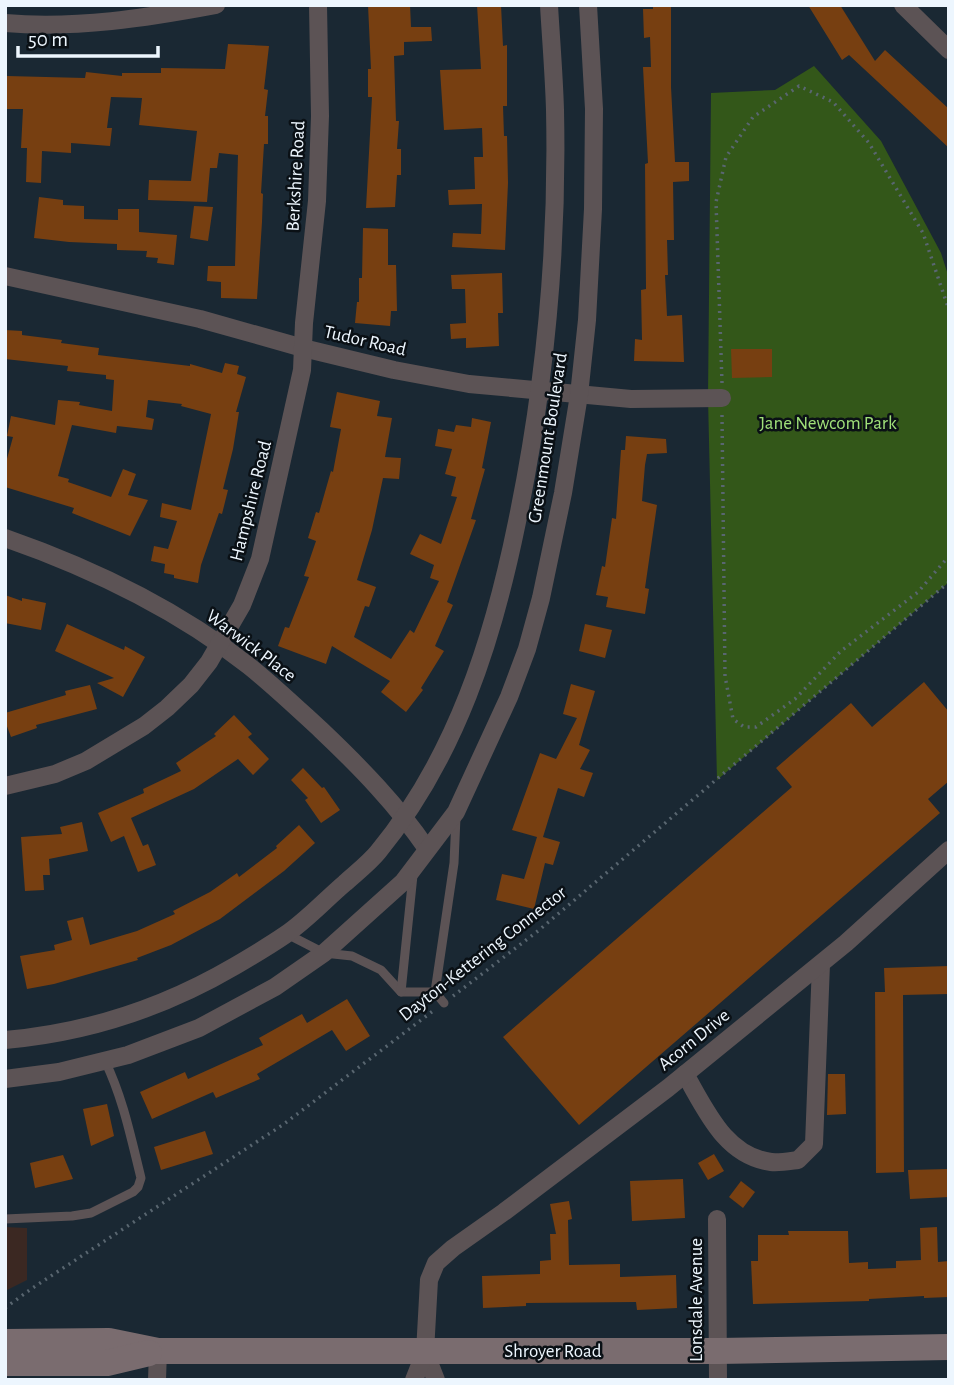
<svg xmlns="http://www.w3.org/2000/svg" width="954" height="1385" font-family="'Alegreya Sans',sans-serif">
<rect width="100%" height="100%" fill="#1a2833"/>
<polygon fill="#3b2822" points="5,1227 27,1228 27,1280 5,1291"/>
<polygon fill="#335719" points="814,66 881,141 941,253 949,278 949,582 717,780 708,398 711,93 775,90"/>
<g fill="#773f11">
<polygon points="368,5 410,5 411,27 431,27 432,41 404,42 404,55 394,56 396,121 399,121 397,149 401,149 401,175 397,175 395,207 366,208 372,97 368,97 368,69 371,69"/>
<polygon points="477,5 501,5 503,46 507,45 507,106 503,106 504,136 507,136 508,183 505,250 452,247 453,233 481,234 482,204 449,205 448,190 475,189 474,157 483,157 482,128 444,130 440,70 481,69"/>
<polygon points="653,5 671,5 671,87 675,162 689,162 689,181 673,182 674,240 667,240 668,275 665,275 667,316 682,315 684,362 634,361 635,339 642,340 641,290 646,289 645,164 648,163 643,67 651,67 650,37 644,38 643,9 653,9"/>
<polygon points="808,5 840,5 875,61 885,50 949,109 949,148 849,55 842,60"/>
<polygon points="228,44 269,46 264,89 268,90 265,116 268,116 268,144 264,144 261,193 263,194 262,222 257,299 221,298 221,282 207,281 208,266 235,266 238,155 219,153 217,168 210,168 207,202 148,200 149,180 191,181 197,131 139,125 142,98 111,97 107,128 112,128 110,146 71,143 71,153 42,151 41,183 26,182 27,148 21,148 23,109 6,109 7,76 85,78 86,72 122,76 122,73 161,73 161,68 225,69"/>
<polygon points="39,197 63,200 63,205 84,206 84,219 118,220 118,209 139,209 139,232 177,235 174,265 157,263 158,258 146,257 147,251 117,250 117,244 69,242 34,238"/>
<polygon points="194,206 213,207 208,241 190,238"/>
<polygon points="363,228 388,229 388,265 396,265 397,311 391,311 390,326 355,323 357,302 359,302 359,278 362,278"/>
<polygon points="502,273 503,313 498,313 499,346 466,348 466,338 451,339 450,324 466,323 465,289 452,289 451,275"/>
<polygon points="5,330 22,331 22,335 62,340 61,343 99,348 98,355 190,366 190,364 222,373 225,363 239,366 237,374 246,377 236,412 239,412 233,449 223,489 228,490 222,514 219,513 201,565 198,583 174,578 174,575 164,573 165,564 151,561 154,546 168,549 177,521 160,517 162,503 191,510 211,414 181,406 182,404 148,400 146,417 154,419 152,430 117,426 116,433 72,425 58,476 69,479 68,482 111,497 123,469 136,474 128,495 148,500 130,536 72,513 74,508 5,487 5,466 13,437 7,436 11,416 55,425 58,400 80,402 79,405 112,411 114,380 106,379 106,375 67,371 68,366 5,359"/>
<polygon points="731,349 772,349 772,377 732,378"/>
<polygon points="337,392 380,401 377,416 392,418 385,457 401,458 399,479 383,478 372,530 357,580 376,587 369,607 365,606 354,637 391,659 410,630 414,633 439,581 430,578 434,565 410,554 420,534 441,544 457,497 451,496 456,477 445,474 452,449 435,446 438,429 454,432 456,425 471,427 472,418 491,422 482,468 485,469 471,519 476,520 447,602 453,605 435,646 444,651 421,688 423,690 406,712 381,692 390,681 332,646 326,664 278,646 285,627 289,628 309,577 304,576 316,541 308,538 316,512 319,513 331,471 333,472 341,429 330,427"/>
<polygon points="626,436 666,439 667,453 647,454 645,465 642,501 657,505 645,588 649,589 645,614 606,607 608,597 596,595 602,566 605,567 612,518 616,519 621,450 625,450"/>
<polygon points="5,595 22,601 22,598 46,603 41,630 5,623"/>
<polygon points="67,624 124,650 125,646 145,657 123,697 97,683 114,678 55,651"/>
<polygon points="585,624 612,630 605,658 579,651"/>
<polygon points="924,682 949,712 949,781 928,799 940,813 579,1125 503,1037 792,787 776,768 851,703 872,727"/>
<polygon points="571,684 595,691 579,745 590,750 580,769 593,773 584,797 558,788 543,837 560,842 553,865 545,863 534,909 496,900 502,874 524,879 537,837 512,830 540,753 556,759 577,718 563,714"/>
<polygon points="90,685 97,709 36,725 37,728 11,737 5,721 5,713 66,695 65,691"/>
<polygon points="234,715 252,734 248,737 269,759 253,775 238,759 194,789 131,818 143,846 148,844 156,865 138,872 124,836 111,842 98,813 144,793 143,789 181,771 176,763 216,736 214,734"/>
<polygon points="303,768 322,788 324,787 340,810 321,823 305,800 308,798 291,780"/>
<polygon points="82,822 88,851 49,859 50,875 43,875 44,890 25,891 21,837 62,834 60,827"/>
<polygon points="299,825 315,843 284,871 220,919 171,945 137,958 138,960 54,984 27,989 20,956 55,950 54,945 72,940 67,921 83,917 90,945 137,931 175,914 173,911 210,892 237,873 239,877 277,848 276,846"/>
<polygon points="949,966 949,994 903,995 904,1172 876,1173 875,992 885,992 884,968"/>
<polygon points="347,999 370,1036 346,1051 332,1030 257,1074 260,1079 216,1098 213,1092 152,1119 140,1092 185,1072 188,1079 263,1045 259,1038 302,1014 307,1023"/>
<polygon points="828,1074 845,1074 846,1114 827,1115"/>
<polygon points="107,1104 114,1136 91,1146 83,1109"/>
<polygon points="205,1131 213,1154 161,1170 154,1147"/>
<polygon points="714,1154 724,1171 708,1180 698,1163"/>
<polygon points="63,1155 73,1179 35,1188 30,1163"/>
<polygon points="949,1169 949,1197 910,1199 908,1170"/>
<polygon points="683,1179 685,1218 632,1221 630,1181"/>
<polygon points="741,1181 755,1192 743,1208 729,1197"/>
<polygon points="569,1201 572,1219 568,1220 569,1265 620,1264 620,1277 676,1275 677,1308 637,1310 636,1302 526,1303 526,1306 483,1308 482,1276 540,1274 540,1261 551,1260 550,1234 556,1234 550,1204"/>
<polygon points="937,1227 938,1262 949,1261 949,1297 924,1298 924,1296 869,1299 869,1301 753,1304 751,1261 758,1261 758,1235 789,1235 788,1231 848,1231 849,1263 868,1262 868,1269 896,1268 896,1261 921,1260 920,1228"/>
</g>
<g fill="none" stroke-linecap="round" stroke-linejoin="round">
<g stroke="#596670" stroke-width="3.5" stroke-dasharray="2 5" stroke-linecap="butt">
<polyline points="722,383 716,202 726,157 753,117 799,86 833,102 869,143 923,233 949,310"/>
<polyline points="722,415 725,676 733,719 744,727 756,727 795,699 841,651 918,592 949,556"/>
<polyline points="453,996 538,931 949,582"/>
<polyline points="5,1308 31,1289 284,1124 433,1011"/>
</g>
<g stroke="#5c5355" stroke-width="9">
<polyline points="287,934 324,953 352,956 381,970 401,992 435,992 454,863 456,817"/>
<polyline points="401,992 413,875"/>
<polyline points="435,992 444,1003"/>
<path d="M5,1219L72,1216L91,1213L133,1192L138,1187L141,1178C131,1138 123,1098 105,1061"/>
</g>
<g stroke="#5c5355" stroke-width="18">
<polyline points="903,5 949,50"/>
<path d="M5,23C76,29 147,18 216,5"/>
<polyline points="5,276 200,319 303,348 394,370 469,384 631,399 722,398"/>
<path d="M5,538C91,568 178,610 249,666C274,686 297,708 321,730C360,767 397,805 427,849"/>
<polyline points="5,786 55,774 86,761 144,726 167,708 191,685 209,662 242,605 260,559 302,370 304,323 317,201 320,116 318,5"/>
<path d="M5,1040C86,1033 165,1007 235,966C252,956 269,946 285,935C307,920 325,900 345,883C356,873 369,863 378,852C456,757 493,640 517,522C545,387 558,248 555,110C554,75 551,40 549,5"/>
<path d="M685,1074C706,1110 725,1156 771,1162C779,1163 790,1161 798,1160L814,1144L821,964"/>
<polyline points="5,1079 59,1072 128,1055 199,1028 275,987 324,953 403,882 456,812 509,697 527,649 541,598 563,493 579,395 587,320 593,209 594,109 588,5"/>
<polyline points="717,1219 718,1380"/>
<polyline points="425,1352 436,1380"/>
<polyline points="157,1380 158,1351"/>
<polyline points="414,1380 425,1352 429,1280 436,1263 453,1248 504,1212 668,1088 846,943 949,850"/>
</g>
<g stroke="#7a6c6f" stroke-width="26">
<polyline points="5,1342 109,1341 158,1351 718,1351 949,1347"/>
<polyline points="5,1363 107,1363 149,1353"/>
</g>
</g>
<g text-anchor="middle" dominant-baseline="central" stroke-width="5" stroke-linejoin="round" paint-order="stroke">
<g font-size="19" fill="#edf6fe" stroke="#0a1015">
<text transform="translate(296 176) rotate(-87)">Berkshire Road</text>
<text transform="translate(365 341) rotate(13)">Tudor Road</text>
<text transform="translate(548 438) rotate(-81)">Greenmount Boulevard</text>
<text transform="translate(251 501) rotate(-76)">Hampshire Road</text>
<text transform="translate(251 646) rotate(37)">Warwick Place</text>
<text transform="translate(483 954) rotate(-38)">Dayton-Kettering Connector</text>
<text transform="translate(694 1040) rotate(-39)">Acorn Drive</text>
<text transform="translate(696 1300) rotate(-90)">Lonsdale Avenue</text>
<text x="553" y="1351">Shroyer Road</text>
</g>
<g font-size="19" fill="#a0e079" stroke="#0a1015">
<text x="828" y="423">Jane Newcom Park</text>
</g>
</g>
<rect width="954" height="1385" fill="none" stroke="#edf6fe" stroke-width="14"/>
<path d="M18 46v10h140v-10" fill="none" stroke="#edf6fe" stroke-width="3.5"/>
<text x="28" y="46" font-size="21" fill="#edf6fe" stroke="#0a1015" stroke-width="5" paint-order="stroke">50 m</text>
</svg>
